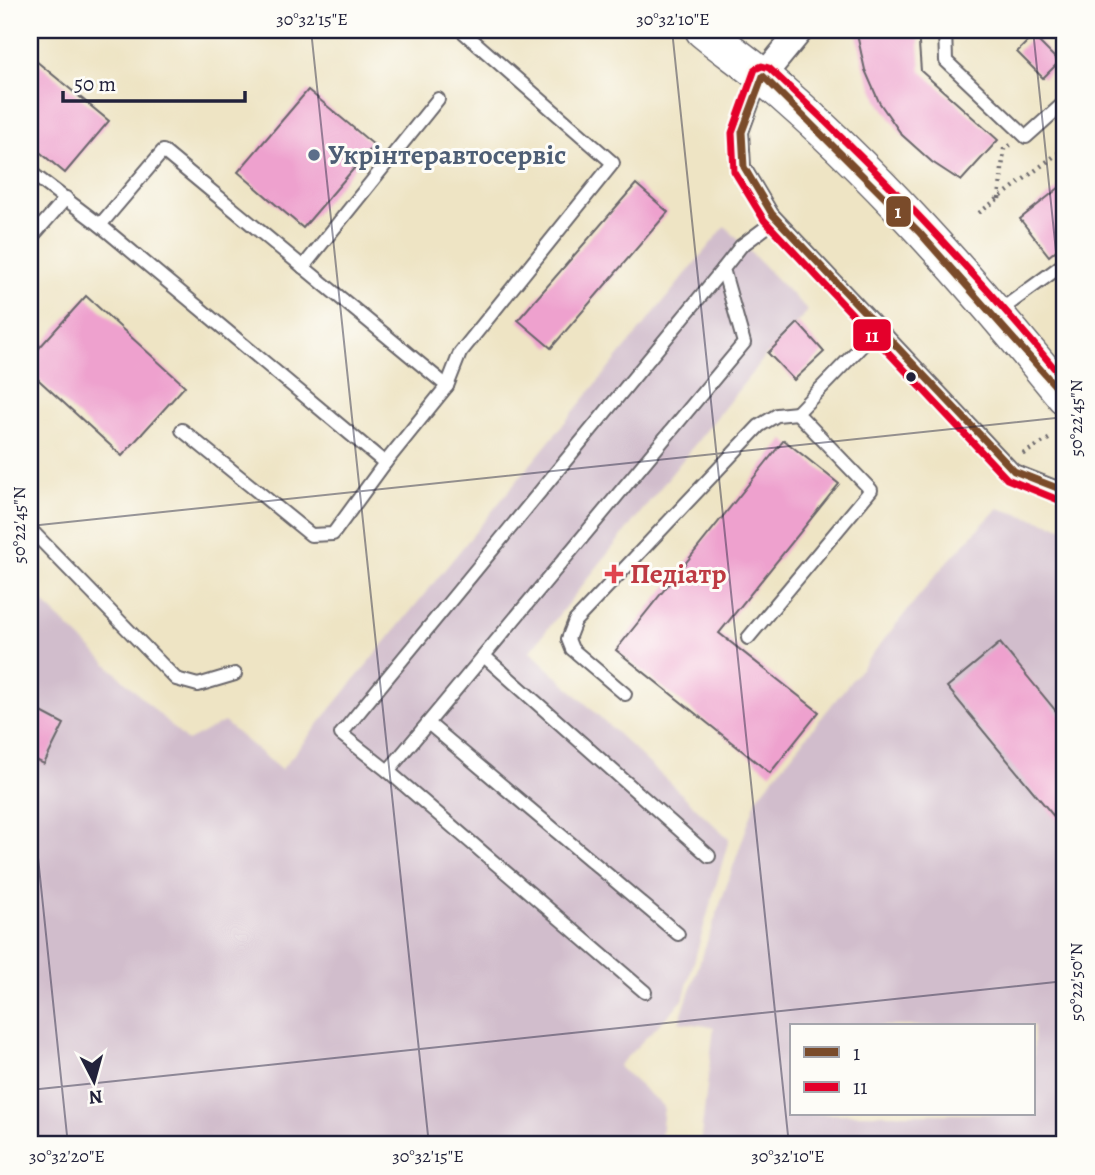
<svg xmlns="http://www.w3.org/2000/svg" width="1095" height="1175" font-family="Alegreya,serif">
<rect width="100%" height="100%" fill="#fdfcf7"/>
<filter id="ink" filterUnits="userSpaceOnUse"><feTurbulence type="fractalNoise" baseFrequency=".0143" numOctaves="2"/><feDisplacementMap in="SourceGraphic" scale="14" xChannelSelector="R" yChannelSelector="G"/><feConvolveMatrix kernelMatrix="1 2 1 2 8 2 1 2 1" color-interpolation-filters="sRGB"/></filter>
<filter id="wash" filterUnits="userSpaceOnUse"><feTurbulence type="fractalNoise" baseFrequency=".00686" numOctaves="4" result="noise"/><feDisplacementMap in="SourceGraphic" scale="28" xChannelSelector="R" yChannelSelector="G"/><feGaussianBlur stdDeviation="1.57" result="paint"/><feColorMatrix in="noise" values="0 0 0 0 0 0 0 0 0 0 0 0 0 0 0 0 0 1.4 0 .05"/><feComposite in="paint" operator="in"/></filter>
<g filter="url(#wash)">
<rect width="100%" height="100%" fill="#eee4c4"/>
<g fill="#d1bdcc" fill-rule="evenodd">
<polygon points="725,226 808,311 768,353 530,651 729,839 683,1000 618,1066 664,1107 660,1145 30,1145 30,590 187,741 224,722 281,770"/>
<path d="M998,508L1065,528V1145H700L714,1027L679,1022L757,798L939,571ZM792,1026H1034V1114H792Z"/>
</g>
<g id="blocks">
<g fill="#eea1ce">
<polygon points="856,30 918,30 921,71 998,140 961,181 932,162 902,135 879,102 865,70"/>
<polygon points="1033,36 1059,62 1043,78 1017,52"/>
<polygon points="30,56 109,121 65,173 30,144"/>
<polygon points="308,90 374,145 303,228 238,172"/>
<polygon points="1065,183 1065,243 1049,256 1020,219"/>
<polygon points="636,184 668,212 551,348 518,320"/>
<polygon points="86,296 185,386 122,456 30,372 30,358"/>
<polygon points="798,323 824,352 794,380 768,353"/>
<polygon points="784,440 839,484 719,633 819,712 770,773 616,650"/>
<polygon points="1000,643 1065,722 1065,830 947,687"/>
<polygon points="30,706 64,724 44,764 30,757"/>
</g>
</g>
</g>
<g filter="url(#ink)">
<use href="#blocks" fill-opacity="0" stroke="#69666b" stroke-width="2"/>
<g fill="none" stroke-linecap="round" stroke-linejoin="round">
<g stroke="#69666b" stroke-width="16">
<g id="lane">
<polyline points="945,30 946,61 1026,137 1065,102"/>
<polyline points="761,80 742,132 744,167 772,214 1014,471 1065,491"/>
<polyline points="30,172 100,225 385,463"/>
<polyline points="100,225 163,151 447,386 385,463 333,534 311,535 182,430"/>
<polyline points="30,239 66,198"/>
<polyline points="303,267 438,99"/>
<polyline points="998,312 1065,263"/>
<polyline points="447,386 460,353 613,163 461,30"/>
<polyline points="30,529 176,679 198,685 235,674"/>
<polyline points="748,638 871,490 797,413 878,329"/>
<polyline points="484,656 709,856"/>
<polyline points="625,694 572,649 568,639 575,621 759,426 777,415 797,413"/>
<polyline points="428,723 678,934"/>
<polyline points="388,771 744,343 723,269 741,246 776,220"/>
<polyline points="645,992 388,771 341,734 723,269"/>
</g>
</g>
<g stroke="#69666b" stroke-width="28">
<polyline id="street" points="763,76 801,30"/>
</g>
<g stroke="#69666b" stroke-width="38">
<path id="secondary" d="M703,30C722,46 743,60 762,76C874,170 973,284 1065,397"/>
</g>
<g stroke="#69666b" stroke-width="4.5" stroke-dasharray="2 5" stroke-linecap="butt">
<polyline points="999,199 1004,149 1011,145"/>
<polyline points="979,213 1065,148"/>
<polyline points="1023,454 1052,437"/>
</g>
<use href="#lane" stroke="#fff" stroke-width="12"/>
<use href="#street" stroke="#fff" stroke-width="24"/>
<use href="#secondary" stroke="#fff" stroke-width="35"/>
<g stroke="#fdfcf7" stroke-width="12">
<polyline id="bus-1" points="1065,397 919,232 763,76 742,132 744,167 772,214 1014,471 1065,491"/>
</g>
<g stroke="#fdfcf7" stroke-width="12">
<path id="bus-2" d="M1061,501L1007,479L764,220L734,171L732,133L755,69L762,66L769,68C874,166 974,270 1065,381"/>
</g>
<use href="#bus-1" stroke="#7a4b2a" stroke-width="7"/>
<use href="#bus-2" stroke="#e4002b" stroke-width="7"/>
</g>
</g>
<path fill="none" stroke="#22223b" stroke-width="2" stroke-opacity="0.45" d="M311,30L429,1145M672,30L789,1145M1033,30L1065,338M30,526L1065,417M30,781L68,1145M30,1090L1065,981"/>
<circle fill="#5c6f8a" stroke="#fdfcf7" stroke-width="2.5" cx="314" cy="155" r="7"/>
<circle fill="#22223b" stroke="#fdfcf7" stroke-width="2.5" cx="911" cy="377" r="6"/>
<path fill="#e0444e" stroke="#fdfcf7" stroke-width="2.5" d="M610.5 563.5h7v7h7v7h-7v7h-7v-7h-7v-7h7z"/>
<g text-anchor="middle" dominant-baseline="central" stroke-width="6" stroke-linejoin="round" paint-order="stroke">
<g font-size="28" font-weight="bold" fill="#4e5e75" stroke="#fdfcf7" text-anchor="start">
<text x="328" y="155">Укрінтеравтосервіс</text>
</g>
<g font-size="28" font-weight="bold" fill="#be3a42" stroke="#fdfcf7" text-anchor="start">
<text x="630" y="574">Педіатр</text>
</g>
</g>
<g stroke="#fdfcf7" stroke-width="2.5">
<rect x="885" y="195" width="27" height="33" rx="7" fill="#7a4b2a"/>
<rect x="852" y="318" width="40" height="34" rx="7" fill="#e4002b"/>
</g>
<g font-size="19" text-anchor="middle" font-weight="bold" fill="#fff">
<text x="898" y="218">1</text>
<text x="872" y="342">11</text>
</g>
<rect width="1095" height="1175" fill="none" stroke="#fdfcf7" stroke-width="77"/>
<rect x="790" y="1024" width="245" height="91" fill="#fdfcf7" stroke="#a5a5ac" stroke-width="2"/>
<rect x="804" y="1047" width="35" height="10" fill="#7a4b2a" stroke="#a5a5ac" stroke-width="2"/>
<text x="853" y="1060" font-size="21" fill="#22223b">1</text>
<rect x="804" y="1082" width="35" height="10" fill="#e4002b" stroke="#a5a5ac" stroke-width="2"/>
<text x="853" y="1094" font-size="21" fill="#22223b">11</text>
<g transform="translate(94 1081) rotate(174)" stroke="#fdfcf7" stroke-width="5" paint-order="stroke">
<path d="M0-5L12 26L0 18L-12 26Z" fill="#22223b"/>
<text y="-10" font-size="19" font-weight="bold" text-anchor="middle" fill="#22223b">N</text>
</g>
<path d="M63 91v10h182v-10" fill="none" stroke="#22223b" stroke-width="3.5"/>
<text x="74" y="91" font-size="21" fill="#22223b" stroke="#fdfcf7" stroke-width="5" paint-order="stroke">50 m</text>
<rect x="38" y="38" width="1018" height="1098" fill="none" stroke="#22223b" stroke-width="2.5"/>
<g font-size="18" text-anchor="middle" fill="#22223b">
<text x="312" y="25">30°32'15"E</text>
<text x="673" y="25">30°32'10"E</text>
<text transform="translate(1076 418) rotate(-90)" y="6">50°22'45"N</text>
<text transform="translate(19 525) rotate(-90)" y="6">50°22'45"N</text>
<text transform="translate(1076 982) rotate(-90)" y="6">50°22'50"N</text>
<text x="67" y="1162">30°32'20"E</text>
<text x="428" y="1162">30°32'15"E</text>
<text x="788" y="1162">30°32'10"E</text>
</g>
</svg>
